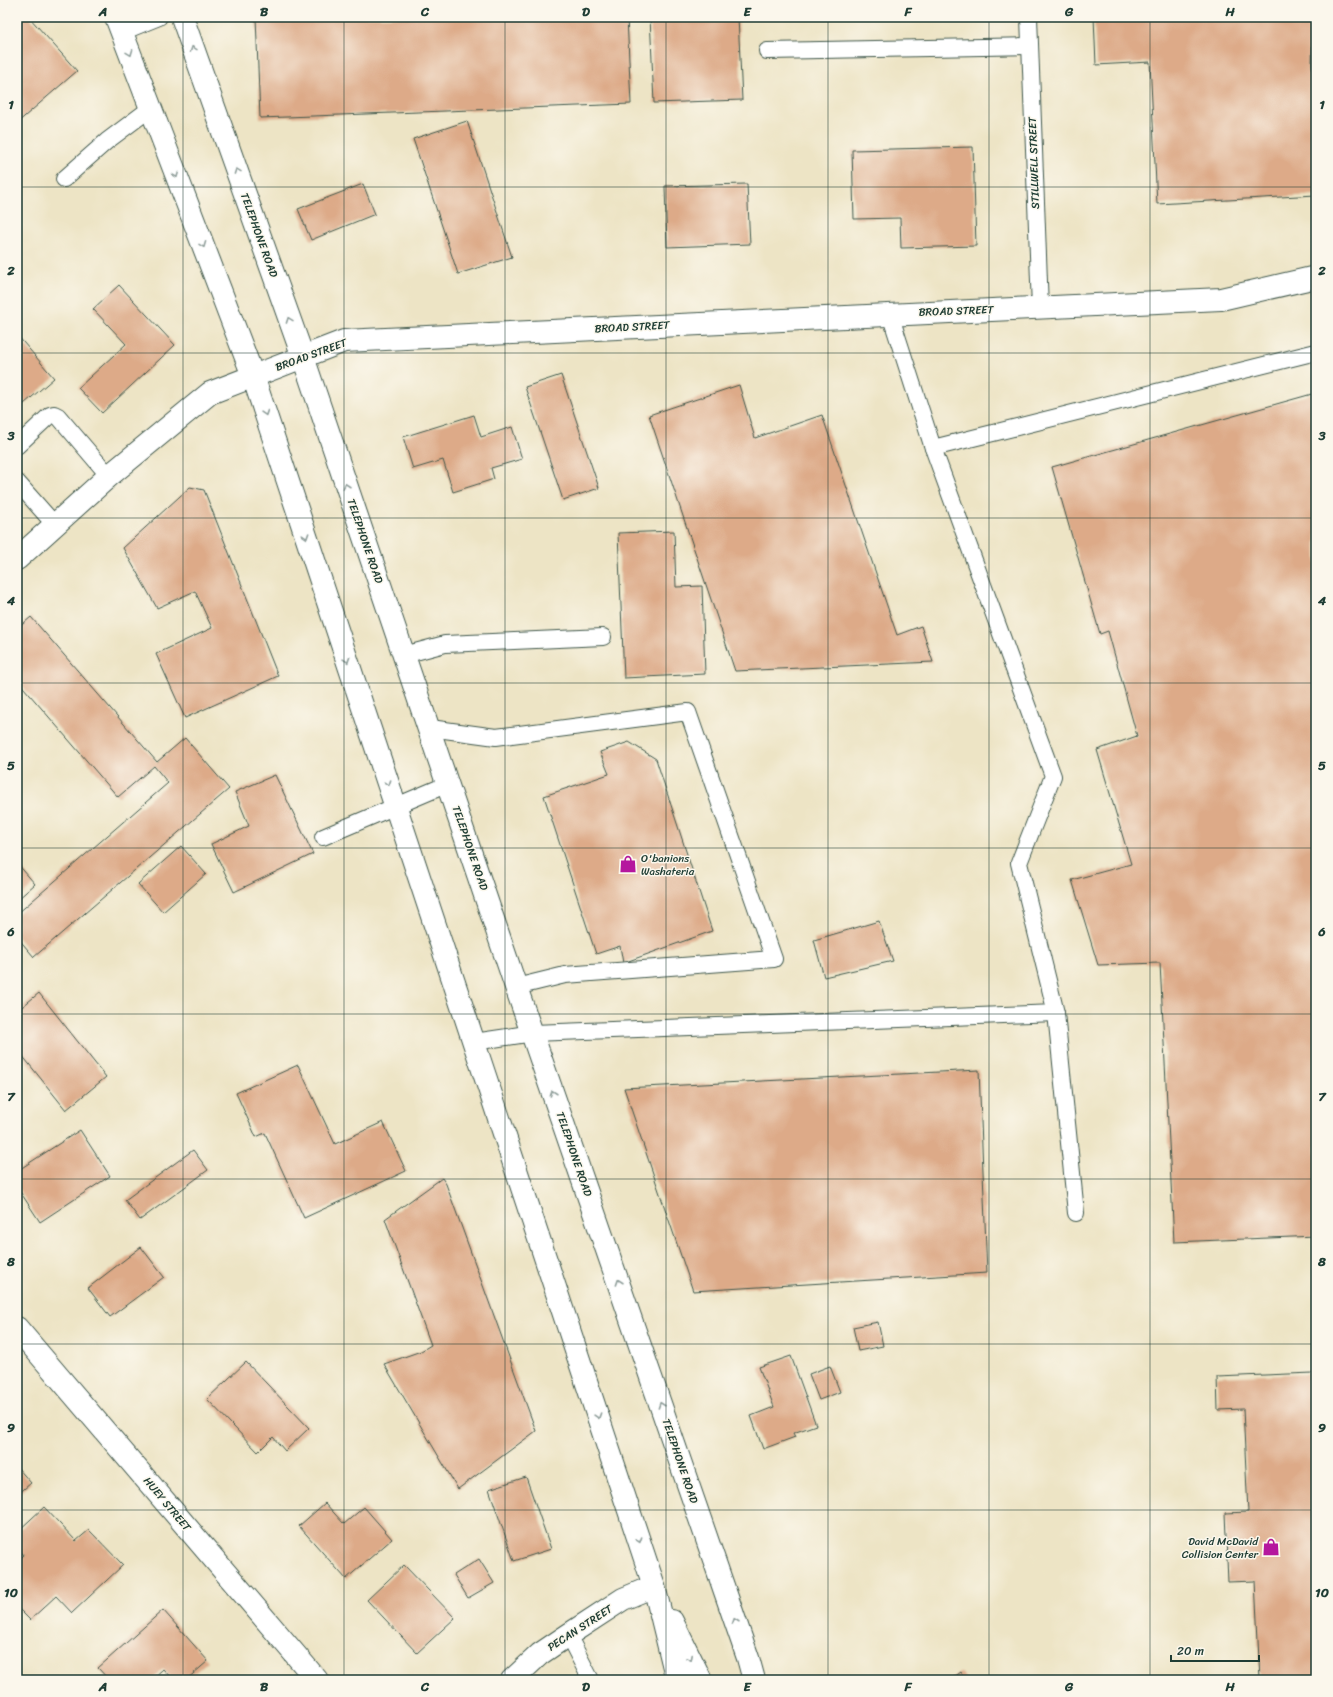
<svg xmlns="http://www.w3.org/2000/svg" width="1333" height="1697" font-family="Sriracha,sans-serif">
<rect width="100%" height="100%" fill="#fbf7ec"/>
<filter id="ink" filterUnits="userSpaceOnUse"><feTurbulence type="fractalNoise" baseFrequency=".025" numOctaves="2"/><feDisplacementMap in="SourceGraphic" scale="8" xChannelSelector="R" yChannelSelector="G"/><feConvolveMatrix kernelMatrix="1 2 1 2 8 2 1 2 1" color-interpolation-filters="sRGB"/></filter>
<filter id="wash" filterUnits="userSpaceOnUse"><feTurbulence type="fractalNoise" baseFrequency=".012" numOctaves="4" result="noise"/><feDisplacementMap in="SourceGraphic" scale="16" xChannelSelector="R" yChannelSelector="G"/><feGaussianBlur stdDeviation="0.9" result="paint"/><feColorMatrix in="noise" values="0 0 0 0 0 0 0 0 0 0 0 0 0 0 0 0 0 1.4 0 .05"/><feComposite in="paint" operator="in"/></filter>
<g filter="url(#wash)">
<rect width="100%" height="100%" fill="#ede4c5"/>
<g id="blocks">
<g fill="#da8">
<polygon points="17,17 29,17 77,71 17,123"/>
<polygon points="256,17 627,17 631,104 260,118"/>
<polygon points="650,17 738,17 742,100 654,103"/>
<polygon points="1094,17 1313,17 1312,64 1316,108 1316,195 1157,204 1150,62 1096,65"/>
<polygon points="467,121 512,257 458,274 413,139"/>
<polygon points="973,147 976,246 901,248 900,218 854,219 852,150"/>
<polygon points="363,184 375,214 311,240 298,209"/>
<polygon points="747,184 750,244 667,247 665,186"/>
<polygon points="119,285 175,345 102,413 78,388 126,344 93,309"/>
<polygon points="17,335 54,378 17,410"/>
<polygon points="561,375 599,488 563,500 525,387"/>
<polygon points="739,385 755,438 822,415 897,635 921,626 933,662 735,671 649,415"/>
<polygon points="1312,394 1316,408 1316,1236 1174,1242 1160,963 1098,965 1072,880 1131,864 1097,750 1137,736 1108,631 1100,634 1052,467"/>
<polygon points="474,415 481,437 512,427 522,459 491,468 494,479 453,492 443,460 413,469 403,437"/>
<polygon points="190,487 204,490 278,676 185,718 156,654 212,628 195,591 157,608 123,548"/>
<polygon points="674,531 676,587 702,586 705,674 624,678 618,533"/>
<polygon points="31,617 157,762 185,738 229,789 34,957 17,937 17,914 168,783 154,766 118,797 17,680 17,629"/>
<polygon points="629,742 656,759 712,931 623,963 620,946 596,954 544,796 609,774 600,752"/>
<polygon points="275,775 313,854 234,892 211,844 249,826 235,792"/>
<polygon points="181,846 206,874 163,912 138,884"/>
<polygon points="17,863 35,884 17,900"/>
<polygon points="879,921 893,961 824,977 814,940"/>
<polygon points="39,993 106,1077 66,1110 17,1049 17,1011"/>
<polygon points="298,1065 335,1144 383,1122 406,1171 304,1218 265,1133 256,1137 236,1093"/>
<polygon points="979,1070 987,1273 693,1291 624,1088"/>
<polygon points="80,1130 110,1176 40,1222 17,1187 17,1171"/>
<polygon points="193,1150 208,1170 140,1220 125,1200"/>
<polygon points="442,1178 446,1184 536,1431 458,1489 384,1364 421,1351 431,1345 385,1219"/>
<polygon points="141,1247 164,1277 110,1317 88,1288"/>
<polygon points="878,1322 883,1346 858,1351 853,1327"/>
<polygon points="791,1356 816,1425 793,1433 795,1437 763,1449 751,1416 774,1407 759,1367"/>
<polygon points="246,1362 309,1428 285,1451 273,1437 258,1452 207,1399"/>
<polygon points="830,1366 840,1392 819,1400 809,1374"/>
<polygon points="1313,1373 1316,1432 1316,1680 1260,1680 1255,1581 1228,1582 1225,1513 1248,1512 1243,1409 1218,1410 1217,1377"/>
<polygon points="17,1467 31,1483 17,1495"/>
<polygon points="526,1477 551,1549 514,1561 489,1489"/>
<polygon points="325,1503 344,1524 364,1507 392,1539 346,1579 299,1526"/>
<polygon points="44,1507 76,1541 89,1530 123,1565 72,1613 56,1596 30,1620 17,1607 17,1562 24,1555 17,1547 17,1532"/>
<polygon points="479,1559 494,1583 468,1598 454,1575"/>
<polygon points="404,1565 455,1618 417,1653 367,1600"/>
<polygon points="163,1610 208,1661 186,1680 173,1680 163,1669 151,1680 109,1680 98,1668"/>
<polygon points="961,1672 966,1680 950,1680"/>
</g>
</g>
</g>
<g filter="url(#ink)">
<use href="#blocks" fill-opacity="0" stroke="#3e564a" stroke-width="1"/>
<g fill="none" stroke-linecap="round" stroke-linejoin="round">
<g stroke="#3e564a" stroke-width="18">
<g id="lane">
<polyline points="1029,17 1040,308"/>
<polyline points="122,32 159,17"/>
<polyline points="767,51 1030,46"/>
<polyline points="64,179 107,141 151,108"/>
<polyline points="17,446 50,415 54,414 58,416 109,476"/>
<polyline points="933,448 1316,352"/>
<polyline points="17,482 55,525"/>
<polyline points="404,655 445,644 603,637"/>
<polyline points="430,728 496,737 688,712 774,959 565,975 516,987"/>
<polyline points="323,837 448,784"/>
<polyline points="1056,1013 1076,1213"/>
<polyline points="474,1042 533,1033 1056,1013 1019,863 1053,776 933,448 890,314"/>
<polyline points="568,1635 591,1680"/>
</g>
</g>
<g stroke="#3e564a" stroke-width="24">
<g id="street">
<polyline points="17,1328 317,1680"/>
<polyline points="512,1680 540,1654 568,1635 623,1599 654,1586"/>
</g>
</g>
<g stroke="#3e564a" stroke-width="24">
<g id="secondary">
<polyline points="116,17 253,376 654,1586 677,1680"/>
<polyline points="182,17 303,357 516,987 748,1658 754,1680"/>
<polyline points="17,559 109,476 210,393 344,341 1221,299 1316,277"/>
<polyline points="672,1621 701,1680"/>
</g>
</g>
<use href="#lane" stroke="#fff" stroke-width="16"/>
<use href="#street" stroke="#fff" stroke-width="22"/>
<use href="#secondary" stroke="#fff" stroke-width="22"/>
</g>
<defs><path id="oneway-chevron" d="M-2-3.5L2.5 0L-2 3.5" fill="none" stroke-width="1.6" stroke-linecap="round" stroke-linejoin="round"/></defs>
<g stroke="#8f9e9a">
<use href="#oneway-chevron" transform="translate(193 49) rotate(-110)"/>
<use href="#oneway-chevron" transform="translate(130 53) rotate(69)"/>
<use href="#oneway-chevron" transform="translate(237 171) rotate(-110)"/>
<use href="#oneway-chevron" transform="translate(176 175) rotate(69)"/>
<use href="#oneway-chevron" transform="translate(203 245) rotate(69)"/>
<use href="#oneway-chevron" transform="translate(289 320) rotate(-110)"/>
<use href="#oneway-chevron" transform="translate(265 413) rotate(72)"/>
<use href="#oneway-chevron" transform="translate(346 486) rotate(-109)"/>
<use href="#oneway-chevron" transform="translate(306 536) rotate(72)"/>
<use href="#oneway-chevron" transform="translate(347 660) rotate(72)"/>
<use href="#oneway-chevron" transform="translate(388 783) rotate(72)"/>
<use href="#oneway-chevron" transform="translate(553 1093) rotate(-109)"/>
<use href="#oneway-chevron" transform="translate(619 1282) rotate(-109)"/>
<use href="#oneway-chevron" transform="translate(661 1405) rotate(-109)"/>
<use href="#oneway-chevron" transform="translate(598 1416) rotate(72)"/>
<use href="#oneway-chevron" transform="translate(639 1540) rotate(72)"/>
<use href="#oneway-chevron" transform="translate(735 1621) rotate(-109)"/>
<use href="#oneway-chevron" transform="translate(690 1658) rotate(63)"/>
</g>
</g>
<path fill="none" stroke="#1f3d34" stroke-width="1" stroke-opacity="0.55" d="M183,17V1680M344,17V1680M505,17V1680M666,17V1680M828,17V1680M989,17V1680M1150,17V1680M17,187H1316M17,353H1316M17,518H1316M17,683H1316M17,848H1316M17,1014H1316M17,1179H1316M17,1344H1316M17,1510H1316"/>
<defs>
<g id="shop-bare" transform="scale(1.38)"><path d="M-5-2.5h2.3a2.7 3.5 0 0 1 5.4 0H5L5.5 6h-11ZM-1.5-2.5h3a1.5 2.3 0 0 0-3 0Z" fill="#b5179e" stroke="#fbf7ec" stroke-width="2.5" paint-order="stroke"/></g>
</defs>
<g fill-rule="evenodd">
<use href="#shop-bare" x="628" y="864"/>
<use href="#shop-bare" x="1271" y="1547"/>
</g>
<g text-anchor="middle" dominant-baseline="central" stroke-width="3" stroke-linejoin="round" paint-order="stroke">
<g font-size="11" fill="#1f3d34" stroke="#fbf7ec">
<text transform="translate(1034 163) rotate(-92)">STILLWELL STREET</text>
<text transform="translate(259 235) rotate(70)">TELEPHONE ROAD</text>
<text transform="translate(956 311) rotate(-2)">BROAD STREET</text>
<text transform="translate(632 327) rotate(-3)">BROAD STREET</text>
<text transform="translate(311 355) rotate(-20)">BROAD STREET</text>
<text transform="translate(365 541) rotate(71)">TELEPHONE ROAD</text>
<text transform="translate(470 848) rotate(71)">TELEPHONE ROAD</text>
<text transform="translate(574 1154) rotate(71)">TELEPHONE ROAD</text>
<text transform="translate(680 1461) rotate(71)">TELEPHONE ROAD</text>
<text transform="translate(167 1504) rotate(50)">HUEY STREET</text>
<text transform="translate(580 1628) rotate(-33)">PECAN STREET</text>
</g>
<g font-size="11" fill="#1f3d34" stroke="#fbf7ec" text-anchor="start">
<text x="641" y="858">O'banions<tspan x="641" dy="13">Washateria</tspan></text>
<text x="1258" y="1541" text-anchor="end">David McDavid<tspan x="1258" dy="13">Collision Center</tspan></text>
</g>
</g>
<rect width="1333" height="1697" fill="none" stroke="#fbf7ec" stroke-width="44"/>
<path d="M1171 1655v6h88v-6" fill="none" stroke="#1f3d34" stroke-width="2"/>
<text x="1177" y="1655" font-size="12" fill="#1f3d34" stroke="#fbf7ec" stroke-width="3" paint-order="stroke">20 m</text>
<rect x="22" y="22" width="1289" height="1653" fill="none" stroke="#1f3d34" stroke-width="1.5"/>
<g font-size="13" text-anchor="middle" font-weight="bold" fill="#1f3d34">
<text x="103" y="16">A</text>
<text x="264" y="16">B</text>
<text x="425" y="16">C</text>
<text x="586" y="16">D</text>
<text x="747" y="16">E</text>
<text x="908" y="16">F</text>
<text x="1069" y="16">G</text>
<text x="1230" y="16">H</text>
<text x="11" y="109">1</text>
<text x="1322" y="109">1</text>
<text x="11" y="275">2</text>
<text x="1322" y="275">2</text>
<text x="11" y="440">3</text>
<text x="1322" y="440">3</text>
<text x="11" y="605">4</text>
<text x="1322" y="605">4</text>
<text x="11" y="770">5</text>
<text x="1322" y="770">5</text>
<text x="11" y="936">6</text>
<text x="1322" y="936">6</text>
<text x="11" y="1101">7</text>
<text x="1322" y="1101">7</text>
<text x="11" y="1266">8</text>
<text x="1322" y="1266">8</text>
<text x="11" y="1432">9</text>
<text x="1322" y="1432">9</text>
<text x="11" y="1597">10</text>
<text x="1322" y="1597">10</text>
<text x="103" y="1691">A</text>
<text x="264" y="1691">B</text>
<text x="425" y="1691">C</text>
<text x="586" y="1691">D</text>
<text x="747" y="1691">E</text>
<text x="908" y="1691">F</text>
<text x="1069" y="1691">G</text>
<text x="1230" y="1691">H</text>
</g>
</svg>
